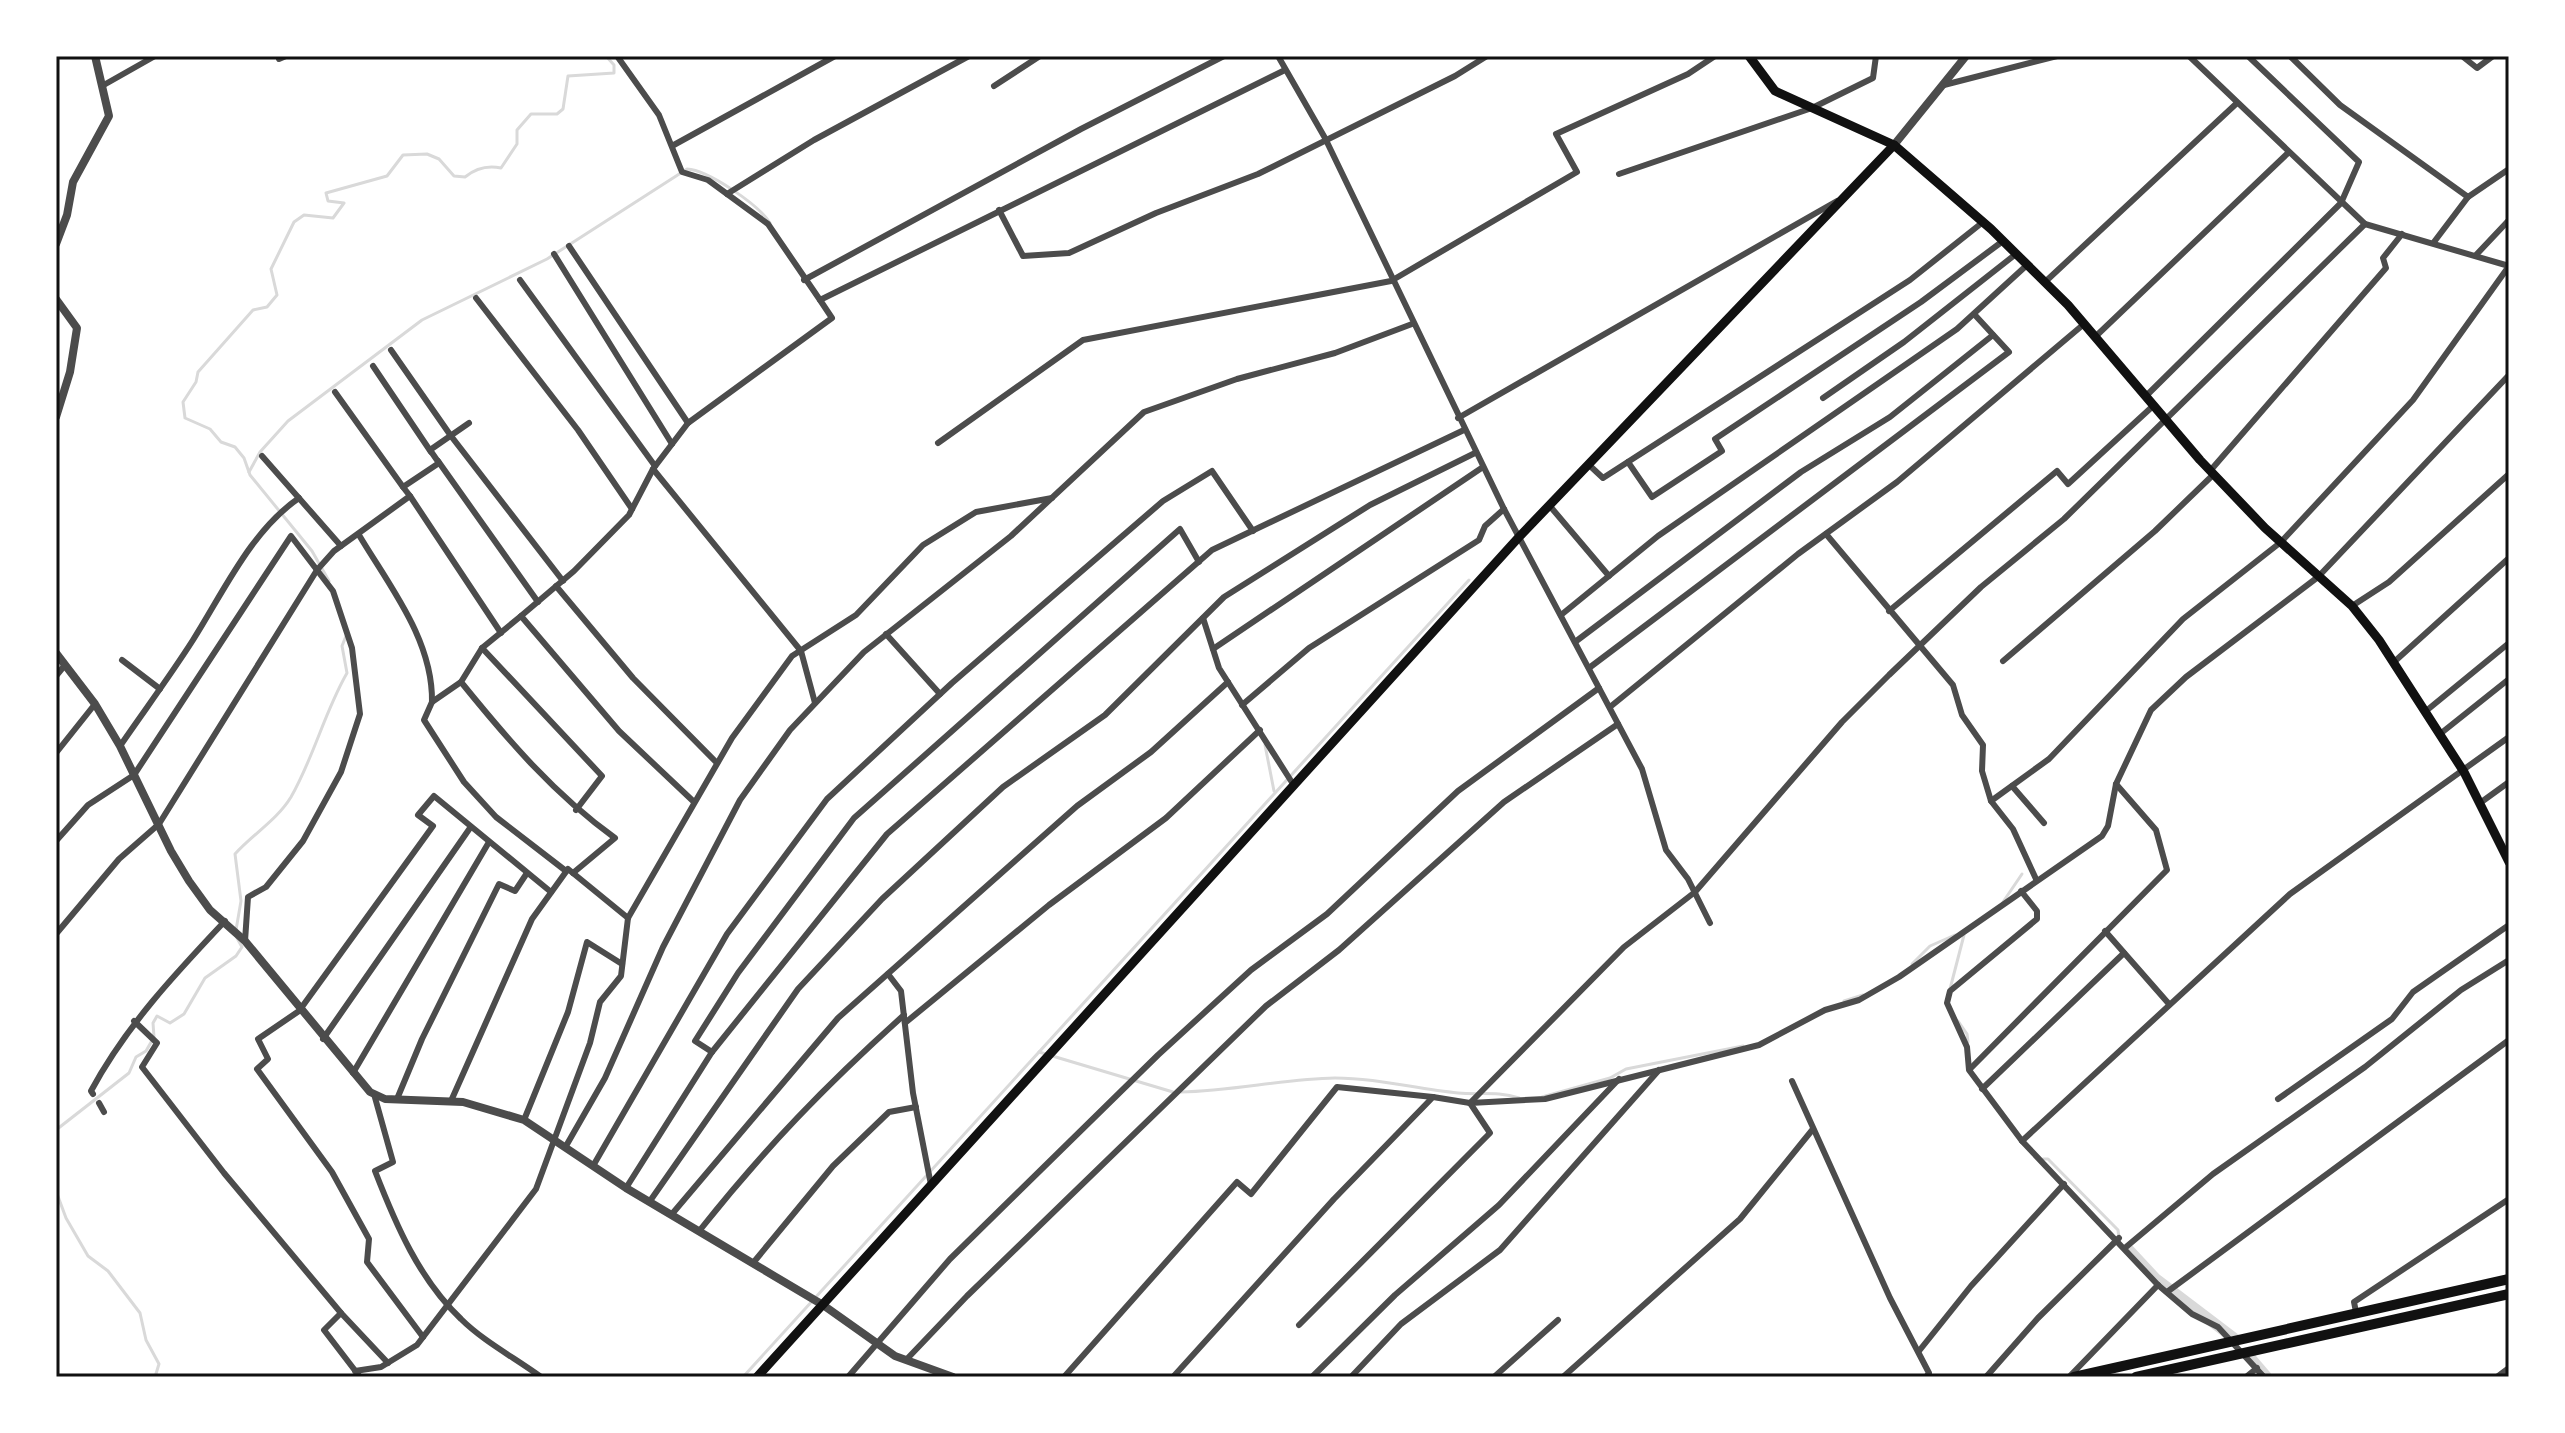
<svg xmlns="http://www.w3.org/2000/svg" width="2565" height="1433" font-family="'DM Sans',sans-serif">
<rect width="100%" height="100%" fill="#fff"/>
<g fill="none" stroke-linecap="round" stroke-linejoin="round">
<g stroke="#d9d9d9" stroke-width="3">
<path d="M249,472L260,452L288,421L422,320L547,259L687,169C708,170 759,205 770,223"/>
<path d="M329,581L312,551L250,475L244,458L235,447L221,442L210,429L185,418L183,402L196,382L198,372L253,310L267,307L277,295L271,269L294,222L304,215L333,218L344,203L328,201L326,193L387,176L403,155L427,154L439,159L454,176L465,177C476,168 487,165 501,168L517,144V130L531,114H557L563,109L568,76L614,73V65L606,56"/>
<polyline points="1265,745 1274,791"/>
<polyline points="2003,902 2022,874"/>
<path d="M236,930L241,901L235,854C253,834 277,820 291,797C314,757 324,713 347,673L342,646L346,636"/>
<polyline points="1912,964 1930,946 1955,935"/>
<polyline points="1950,989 1964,935"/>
<polyline points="1844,1001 1863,995"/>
<polyline points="1958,1021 1967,1034 1968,1042"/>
<polyline points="1039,1052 1173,1092"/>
<path d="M1181,1092C1233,1091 1283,1079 1335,1078C1377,1078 1416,1089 1458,1093C1479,1095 1498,1091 1519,1098"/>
<polyline points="1542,1097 1610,1078 1626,1069 1743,1046"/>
<polyline points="56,1130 129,1073 136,1057 146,1051 154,1037 153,1023 157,1016 170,1023 184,1014 205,978 236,956 242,947 237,938"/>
<polyline points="2043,1159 2048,1159 2118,1230 2119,1238"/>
<polyline points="56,1191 66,1218 88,1256 108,1271 140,1313 146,1340 159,1364 155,1377"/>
<polyline points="743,1377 1469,580"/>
</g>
<g stroke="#d9d9d9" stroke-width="11">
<polyline points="2129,1250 2156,1279 2235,1339"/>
<polyline points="2248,1355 2266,1376"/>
</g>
<g stroke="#4c4c4c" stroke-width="6">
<polyline points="617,56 659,115 682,172 708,180 768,224 820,300"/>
<polyline points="1278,56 1325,138 1504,509 1642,769 1666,850 1688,879 1710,923"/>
<polyline points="2189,56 2365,224 2509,266"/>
<polyline points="2290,56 2340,105 2468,197 2509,169"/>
<polyline points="2462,56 2477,68 2493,56"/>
<polyline points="279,59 286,56"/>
<polyline points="1944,85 2057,56"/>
<polyline points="102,86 155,56"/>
<polyline points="994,86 1040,56"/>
<polyline points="672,146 835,56"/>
<polyline points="1619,174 1812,108 1873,78 1876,56"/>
<polyline points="727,194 814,140 969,56"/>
<polyline points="999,210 1023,256 1069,253 1156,213 1258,174 1455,76 1487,56"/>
<polyline points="2434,242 2468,197"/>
<polyline points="569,246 688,423"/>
<polyline points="554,254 672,444"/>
<polyline points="2476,255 2509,220"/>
<polyline points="520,280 655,466"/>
<polyline points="804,280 1081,129 1224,56"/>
<polyline points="2045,282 2237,103"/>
<polyline points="476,298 578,430 632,509"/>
<polyline points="2095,337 2288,153"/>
<polyline points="391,350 451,436 563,581"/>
<polyline points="373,366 431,452"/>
<polyline points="335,392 403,487"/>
<polyline points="2145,397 2341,203 2359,162 2248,56"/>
<polyline points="1823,398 1904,342 2016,254"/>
<polyline points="1458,418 1837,201"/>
<polyline points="938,443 1083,340 1391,281 1577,172 1556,134 1688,74 1715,56"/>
<polyline points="262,456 341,546"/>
<polyline points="438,461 538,602"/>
<polyline points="1628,462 1652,497 1722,451 1715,439 1921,302 2003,241"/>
<polyline points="1588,464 1603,478 1910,280 1983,222"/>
<polyline points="653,469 801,651 815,703"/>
<polyline points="2210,471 2386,268 2383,258 2402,234"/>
<polyline points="410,496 501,633"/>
<polyline points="1549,505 1609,576"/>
<polyline points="1826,534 1953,685 1962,715 1983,745 1982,771 1991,801 2013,829 2036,879"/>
<path d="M359,535C390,587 433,640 432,702"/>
<polyline points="556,586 633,678 717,763"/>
<polyline points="2352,606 2389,582 2509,474"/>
<polyline points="1889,611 2057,471 2068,484 2153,406"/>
<polyline points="1561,615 1658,536 1957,329 2027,265"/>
<polyline points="521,616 574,571 629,515 653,469 688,423 832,318 820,300 1285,70"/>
<polyline points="1203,618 1219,668 1293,784"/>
<polyline points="886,634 940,694"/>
<polyline points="1575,642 1801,472 1890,417 1993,335"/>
<polyline points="482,648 602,776 576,810"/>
<polyline points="1213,649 1483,467"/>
<polyline points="122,660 160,689"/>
<polyline points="2003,661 2155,531 2214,474"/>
<polyline points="2394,662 2509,558"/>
<polyline points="1589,668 2009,352 1974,314"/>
<polyline points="56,676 65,665"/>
<polyline points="461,682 432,702 424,720 464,782 496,817 566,871"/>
<polyline points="1242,705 1309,648 1479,540 1485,526 1504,509"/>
<polyline points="1610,707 1798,554 1897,482 2084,324"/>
<polyline points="2426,711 2509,643"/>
<polyline points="2440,734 2509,679"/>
<path d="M120,746C144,711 170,676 193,640C224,591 251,531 299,498"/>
<polyline points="56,753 95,704"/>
<polyline points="2012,786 2044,823"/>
<polyline points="1991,801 2049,759 2183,619 2281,542 2413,400 2509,266"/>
<polyline points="2480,803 2509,782"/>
<polyline points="56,841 88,805 134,775 291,536 333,591 352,648 360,714 341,772 303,841 266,887 248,897 245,941"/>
<path d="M573,873L615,838C554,794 508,740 461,682L482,648L521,616L619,731L693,801"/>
<polyline points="2021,891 2037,911 2037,919 1950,991 1947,1003 1967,1047 1969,1070 2022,1141 2158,1285 2192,1314 2218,1327 2264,1377"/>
<polyline points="2105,931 2169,1004"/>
<polyline points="56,934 119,859 159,824 317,570 334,551 410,496 403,487 439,463 430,450 469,423"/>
<polyline points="888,974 901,991 913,1093 931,1185"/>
<polyline points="134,1021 157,1043 142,1067 224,1173 341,1313 324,1330 360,1377"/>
<polyline points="905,1023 1049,905 1166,818 1260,730"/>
<polyline points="323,1039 470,828"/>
<polyline points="712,1052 695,1041 738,973 854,818 1180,529 1199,562"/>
<polyline points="1970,1069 2167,870 2156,830 2116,784"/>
<polyline points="353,1073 489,842"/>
<polyline points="1792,1081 1890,1298 1929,1373 1926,1377"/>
<polyline points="1982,1089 2124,953"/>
<path d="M93,1094L91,1091C126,1026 175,974 225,921"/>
<path d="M374,1094L393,1162L375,1171C396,1225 419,1279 461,1319C483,1341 515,1358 541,1377"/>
<polyline points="397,1099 422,1039 499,884 515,891 527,873"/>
<polyline points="2278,1099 2392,1019 2413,992 2509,925"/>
<polyline points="451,1101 532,919 568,869 628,918"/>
<polyline points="99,1103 104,1112"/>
<polyline points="1470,1103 1545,1099 1759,1045 1825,1010 1859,1000 1899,977 2102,836 2108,826 2116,784 2151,710 2186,677 2318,577 2509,375"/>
<polyline points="1470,1103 1624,947 1695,892 1842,722 1889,675 1981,587 2064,519 2365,224"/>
<polyline points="524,1120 568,1012 587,942 622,964"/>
<polyline points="2022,1141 2290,894 2509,737"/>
<polyline points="566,1146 605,1078 663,947 740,800 790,730 864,652 1011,536 1144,412 1237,379 1335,353 1412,324"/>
<polyline points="593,1166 727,934 827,799 952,683 1163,501 1212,471 1253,531"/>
<polyline points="626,1188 712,1052 887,834 1212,550 1464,430"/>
<polyline points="650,1201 798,989 882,899 1003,787 1105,715 1224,597 1370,505 1475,453"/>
<polyline points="672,1214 838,1018 1077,806 1151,752 1228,682"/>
<path d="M700,1230C765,1148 826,1085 904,1015"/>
<polyline points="2126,1247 2213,1174 2365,1067 2461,990 2509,960"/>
<polyline points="753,1263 833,1166 889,1112 916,1107"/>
<polyline points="2167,1292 2509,1040"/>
<polyline points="2356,1312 2354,1302 2509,1199"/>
<polyline points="341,1313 388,1363"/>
<polyline points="423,1337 367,1262 369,1239 332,1172 257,1069 268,1059 258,1039 299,1011 433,826 418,815 434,796 551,892"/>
<polyline points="1919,1351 1971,1286 2064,1184"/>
<polyline points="906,1360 967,1296 1266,1006 1339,950 1504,802 1618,724"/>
<polyline points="355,1371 381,1367 417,1345 536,1189 590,1043 600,1002 621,976 628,918 732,738 792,656 856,615 923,545 976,512 1052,498"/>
<polyline points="848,1377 950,1259 1158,1055 1251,970 1327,914 1458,791 1599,688"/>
<polyline points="1064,1377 1237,1182 1251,1194 1337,1087 1433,1097"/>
<polyline points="1173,1377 1334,1199 1433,1097 1470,1103 1490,1133 1299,1325"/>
<polyline points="1312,1377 1395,1295 1499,1205 1619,1079"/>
<polyline points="1351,1377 1401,1324 1500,1250 1659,1070"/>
<polyline points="1494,1377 1558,1320"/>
<polyline points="1563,1377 1740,1219 1813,1129"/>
<polyline points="1986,1377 2038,1318 2119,1238"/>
<polyline points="2069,1377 2158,1285"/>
<polyline points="2246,1377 2257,1368"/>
<polyline points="2497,1377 2509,1368"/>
</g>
<g stroke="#4c4c4c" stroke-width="8">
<polyline points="1894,145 1966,56"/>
<polyline points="56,244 67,215 73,182 109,116 95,56"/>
<polyline points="56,299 77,328 70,372 56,417"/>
<polyline points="56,653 95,704 120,746 171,851 189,881 210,910 245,941 370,1092 385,1099 463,1102 524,1120 626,1188 823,1305 895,1356 953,1377"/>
</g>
<g stroke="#111" stroke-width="9">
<polyline points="1749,56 1775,91 1894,145 1991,229 2068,305 2200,460 2265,528 2352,606 2379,640 2464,772 2509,862"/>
<polyline points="757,1377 1519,537 1894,145"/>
</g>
<g stroke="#111" stroke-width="10">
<polyline points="2074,1377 2509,1279"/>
<polyline points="2136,1377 2509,1294"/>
</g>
</g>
<rect width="2565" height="1433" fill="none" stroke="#ffffff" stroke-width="116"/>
<rect x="58" y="58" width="2449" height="1317" fill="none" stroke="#111" stroke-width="3"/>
</svg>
